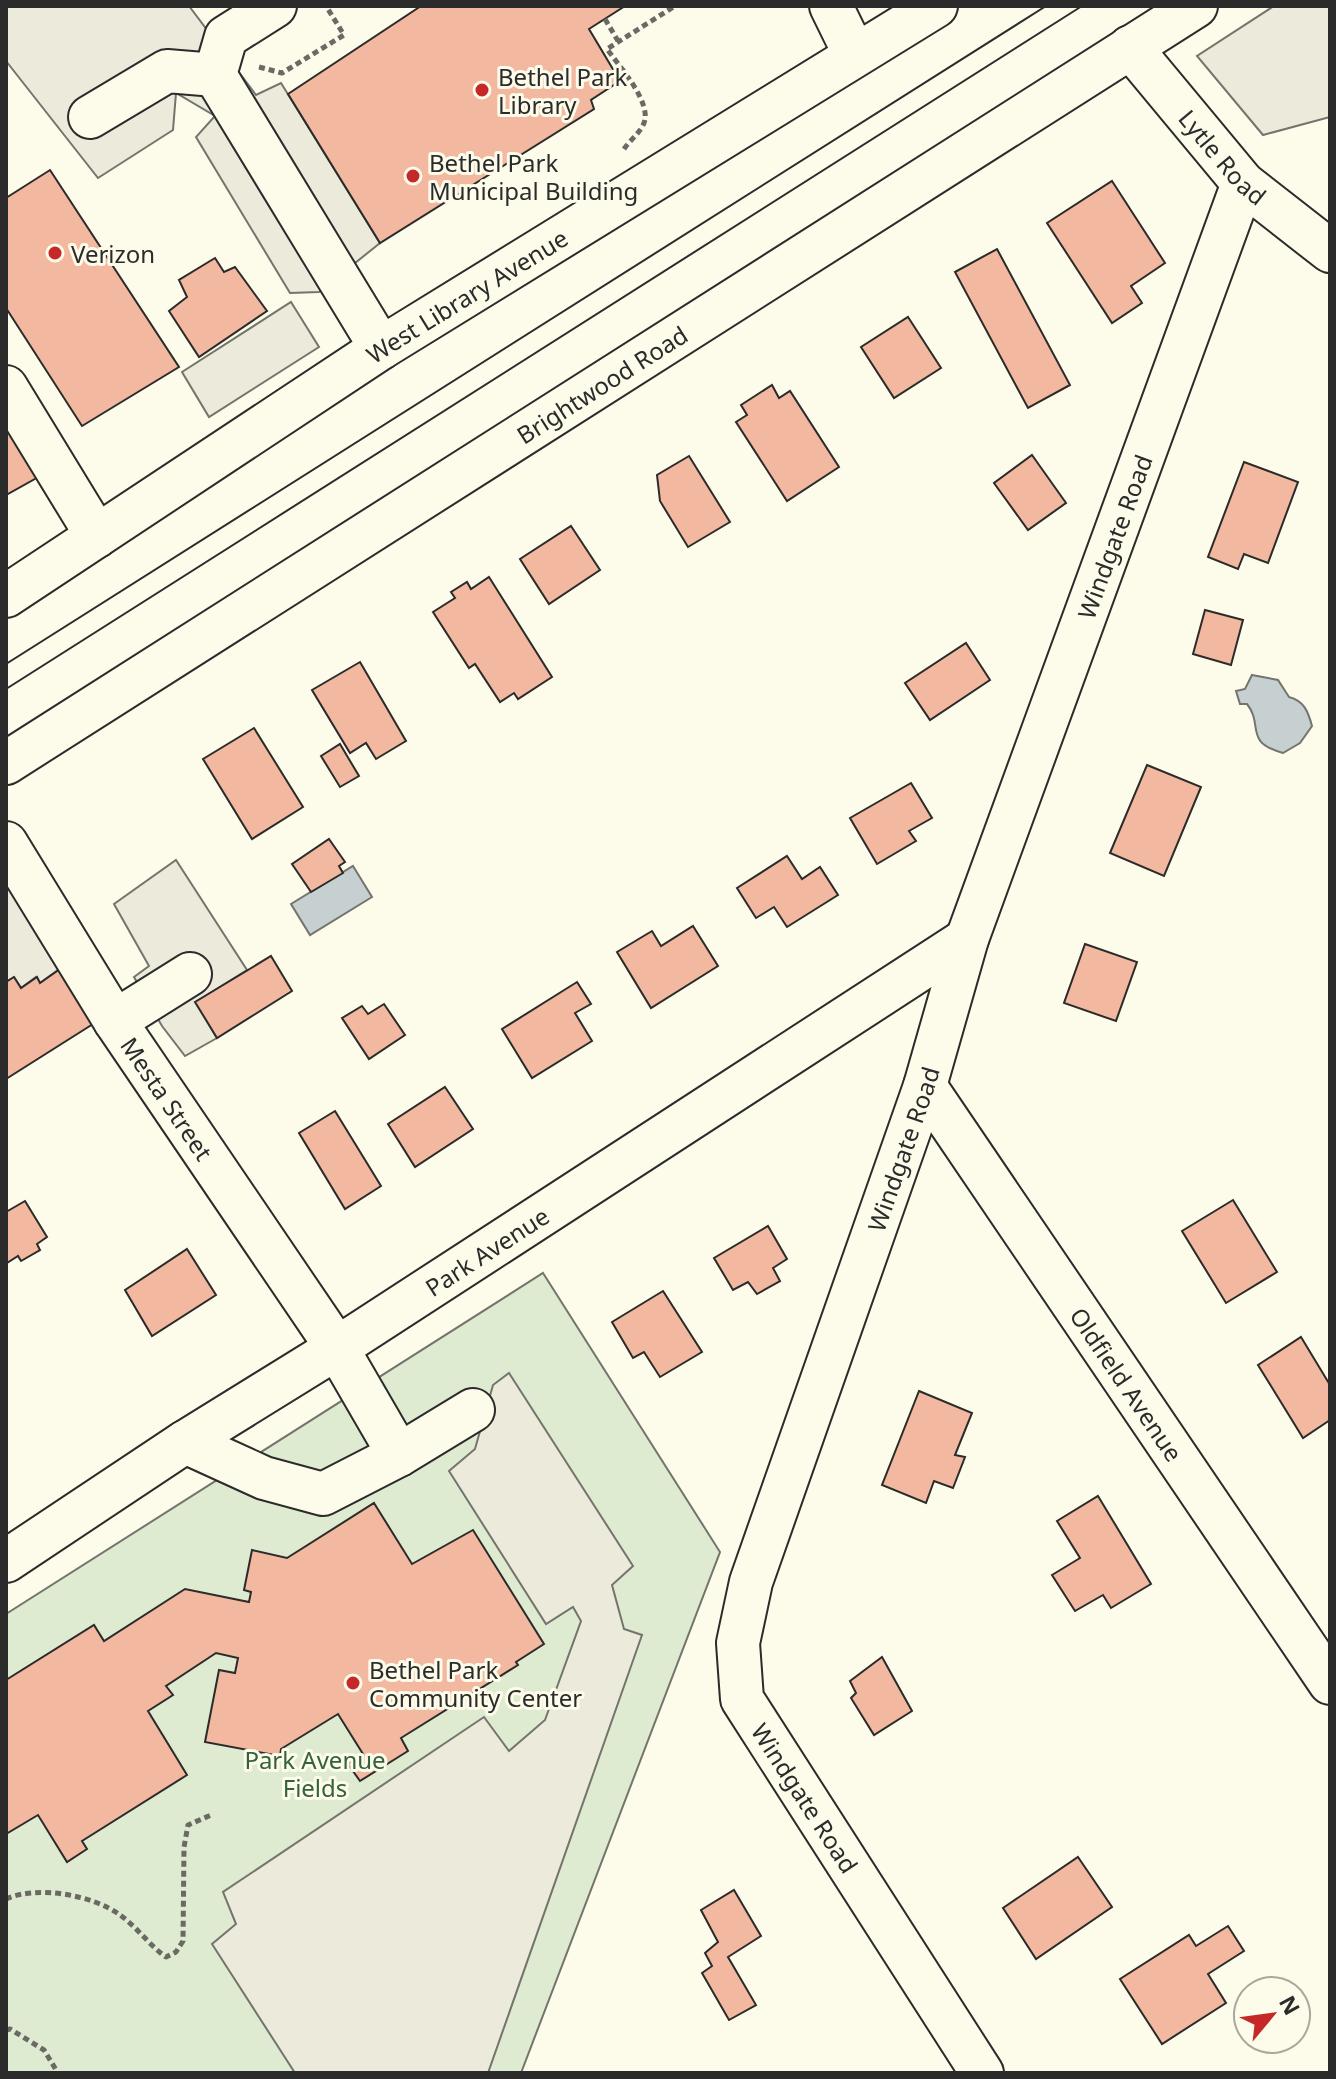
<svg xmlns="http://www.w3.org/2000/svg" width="1336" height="2079" font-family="'Noto Sans',sans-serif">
<rect width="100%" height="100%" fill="#fdfbea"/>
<polygon fill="#deebd1" stroke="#74746e" stroke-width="2" points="543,1273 720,1552 521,2073 6,2073 6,1614"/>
<g fill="#eceadb" stroke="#74746e" stroke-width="2">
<polygon points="6,6 189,6 256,95 281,83 380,243 319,292 290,293 196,137 215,116 176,93 173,130 98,178 6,61"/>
<polygon points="1274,6 1330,6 1330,117 1263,135 1197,56"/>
<polygon points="291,302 319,347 209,417 182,372"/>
<polygon points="176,860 247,970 196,1002 217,1038 185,1056 162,1026 134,977 149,966 114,904"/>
<polygon points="6,864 69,962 40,983 36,977 21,988 14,977 6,982"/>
<polygon points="509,1373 633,1566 612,1585 624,1629 642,1635 488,2073 295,2073 212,1944 236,1924 223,1892 484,1717 509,1751 545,1720 581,1621 573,1607 546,1624 449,1471 475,1449 493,1385"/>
</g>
<g fill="#c7d0d0" stroke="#74746e" stroke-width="2">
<path d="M1252,675L1278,680L1289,697C1304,701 1308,711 1312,726L1300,743L1283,753C1243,742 1264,725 1247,704H1240L1236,691L1245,689Z"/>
<polygon points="353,866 372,897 310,935 291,904"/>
</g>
<g fill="#f2b8a0" stroke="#2b2b2b" stroke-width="2">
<polygon points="421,6 625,6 589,29 620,81 591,100 594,109 380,243 288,94"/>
<polygon points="50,170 179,367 82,426 6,308 6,198"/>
<polygon points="1112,181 1165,263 1131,286 1142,303 1112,323 1047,223"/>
<polygon points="997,249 1070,385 1028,408 955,272"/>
<polygon points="215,258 224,272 235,267 267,311 199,357 169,311 187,297 179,280"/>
<polygon points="908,317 941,368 894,398 861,347"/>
<polygon points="772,385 779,398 790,391 839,467 787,501 736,422 747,415 741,405"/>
<polygon points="6,396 51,470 6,495"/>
<polygon points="1032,455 1066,503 1028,530 994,483"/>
<polygon points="689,456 730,522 688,547 660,501 657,475"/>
<polygon points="1244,462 1298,482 1268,563 1244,554 1238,569 1208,557"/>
<polygon points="571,526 600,570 549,604 520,559"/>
<polygon points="489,577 552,677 518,699 514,693 500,702 475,664 469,668 433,612 455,598 451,592 467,582 471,589"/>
<polygon points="1205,610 1243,620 1231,665 1193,654"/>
<polygon points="966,643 990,680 930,720 905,683"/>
<polygon points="360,662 406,741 376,759 366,743 350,753 312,690"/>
<polygon points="254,728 303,807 252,839 203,759"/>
<polygon points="340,744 359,776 340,787 321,756"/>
<polygon points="1147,765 1201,787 1164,876 1110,853"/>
<polygon points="911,783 932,818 909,831 916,841 877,864 850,818"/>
<polygon points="329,839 345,862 339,866 343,873 311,892 292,864"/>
<polygon points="787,856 802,879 820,867 838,895 787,927 774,907 756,918 737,888"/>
<polygon points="693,926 718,966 651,1008 617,952 652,931 661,946"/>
<polygon points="1085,944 1137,962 1116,1021 1064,1003"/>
<polygon points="271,956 292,991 217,1038 195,1002"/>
<polygon points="60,969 93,1024 6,1079 6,982 14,977 21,988 37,977 40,983"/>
<polygon points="577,982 591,1004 575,1013 592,1041 532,1078 502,1029"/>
<polygon points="384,1004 405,1035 369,1059 342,1018 362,1006 368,1014"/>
<polygon points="445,1087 473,1129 415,1167 388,1124"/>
<polygon points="335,1111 381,1186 345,1209 299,1133"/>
<polygon points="1233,1200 1277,1272 1226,1303 1182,1231"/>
<polygon points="25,1201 47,1237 37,1244 40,1250 21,1261 18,1256 7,1263 6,1212"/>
<polygon points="768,1226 787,1259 773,1268 780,1281 757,1294 748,1282 733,1290 714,1258"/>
<polygon points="187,1249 216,1295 152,1336 125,1290"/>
<polygon points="663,1291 702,1352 660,1377 644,1352 633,1358 612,1322"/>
<polygon points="1301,1337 1330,1385 1330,1420 1303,1438 1258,1365"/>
<polygon points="919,1391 972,1413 955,1455 965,1457 953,1488 934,1481 926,1503 882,1485"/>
<polygon points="1098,1496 1151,1584 1111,1608 1103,1595 1075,1611 1052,1575 1080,1558 1057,1521"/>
<polygon points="374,1503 412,1564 473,1530 544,1644 516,1662 518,1665 401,1738 408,1751 360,1781 348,1764 363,1754 338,1714 281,1749 280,1756 205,1742 219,1670 235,1673 238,1658 216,1653 166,1686 173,1695 148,1711 187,1775 82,1841 87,1849 67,1862 38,1815 6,1834 6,1680 94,1625 104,1641 185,1589 249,1602 251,1592 244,1590 252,1550 287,1558"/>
<polygon points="882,1657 912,1711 874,1735 851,1698 856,1693 850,1681"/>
<polygon points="1078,1857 1112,1907 1036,1959 1003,1908"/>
<polygon points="734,1890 761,1936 728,1957 756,2005 729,2020 702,1973 712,1966 705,1953 718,1942 701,1910"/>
<polygon points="1228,1926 1244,1951 1208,1974 1226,2003 1162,2044 1120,1979 1189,1935 1196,1946"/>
</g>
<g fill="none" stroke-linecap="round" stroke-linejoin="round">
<g stroke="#2b2b2b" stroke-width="46">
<g id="minor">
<polyline points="275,6 226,37 215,75 381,348"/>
<polyline points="831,6 855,55"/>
<path id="s1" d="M1130,47L1243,183L1330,251"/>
<polyline points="90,117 167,71 215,75"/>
<polyline points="6,387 97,536"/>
<path id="s2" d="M6,596L381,348L936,6"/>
<path id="s3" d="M6,763L1196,6"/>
<path id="s4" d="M6,843L115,1021L337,1348L399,1455"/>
<polyline points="115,1021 190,974"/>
<path id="s5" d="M925,1086L1330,1683"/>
<polyline points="185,1442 264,1478 323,1494 399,1455 473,1410"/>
<path id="s6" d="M6,1561L185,1442L337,1348L967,939"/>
<path id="s7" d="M982,2073L742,1699L738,1643L751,1582L925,1086L967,939L1243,183"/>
</g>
</g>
<g stroke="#6a6964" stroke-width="5" stroke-dasharray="6 4" stroke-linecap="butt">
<polyline points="605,19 618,41"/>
<polyline points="259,67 282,73 344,35 326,6"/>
<path d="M624,149C630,140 640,133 644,123C652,102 619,66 607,49L675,6"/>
<path d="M6,1899C37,1885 93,1895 120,1915C137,1927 149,1945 166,1957L176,1952L183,1941L184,1847L188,1825L211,1815"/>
<polyline points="6,2030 10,2029 44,2050 58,2073"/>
</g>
<use href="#minor" stroke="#fdfbea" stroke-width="42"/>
<g stroke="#2b2b2b" stroke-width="2">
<polyline points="6,664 1046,6"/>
<polyline points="6,689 1082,6"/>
</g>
</g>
<g fill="#c62828" stroke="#fdfbea" stroke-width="3">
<circle cx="482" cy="90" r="8"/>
<circle cx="413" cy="176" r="8"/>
<circle cx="55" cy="253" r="8"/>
<circle cx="353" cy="1683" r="8"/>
</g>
<g text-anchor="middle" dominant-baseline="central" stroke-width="6" stroke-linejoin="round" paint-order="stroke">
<g font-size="24" fill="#2b2b2b" stroke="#fdfbea" text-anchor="start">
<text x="498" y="76">Bethel Park<tspan x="498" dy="28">Library</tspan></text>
<text x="429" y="162">Bethel Park<tspan x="429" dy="28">Municipal Building</tspan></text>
<text x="71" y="253">Verizon</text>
<text x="369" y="1669">Bethel Park<tspan x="369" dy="28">Community Center</tspan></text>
</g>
<g font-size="24" fill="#2b2b2b" stroke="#fdfbea">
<text stroke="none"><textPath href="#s1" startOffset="144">Lytle Road</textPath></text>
<text stroke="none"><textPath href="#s2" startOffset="550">West Library Avenue</textPath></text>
<text stroke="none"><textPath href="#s3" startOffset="706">Brightwood Road</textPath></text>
<text stroke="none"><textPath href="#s7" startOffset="1670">Windgate Road</textPath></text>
<text stroke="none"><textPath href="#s4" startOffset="302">Mesta Street</textPath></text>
<text stroke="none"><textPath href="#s7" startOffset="1022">Windgate Road</textPath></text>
<text stroke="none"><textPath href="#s6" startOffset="572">Park Avenue</textPath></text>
<text stroke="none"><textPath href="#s5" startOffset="360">Oldfield Avenue</textPath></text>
<text transform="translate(805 1798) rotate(57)">Windgate Road</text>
</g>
<g font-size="24" fill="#34623c" stroke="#fdfbea">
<text x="315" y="1759">Park Avenue<tspan x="315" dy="28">Fields</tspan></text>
</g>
</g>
<rect width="1336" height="2079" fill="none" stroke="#2b2b2b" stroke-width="16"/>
<g transform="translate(1272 2015) rotate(61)"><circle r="38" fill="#fdfbea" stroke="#a9a89e" stroke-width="2"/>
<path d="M0-6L14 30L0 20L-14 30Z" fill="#c62828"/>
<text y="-12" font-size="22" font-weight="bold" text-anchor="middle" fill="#2b2b2b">N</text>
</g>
</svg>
